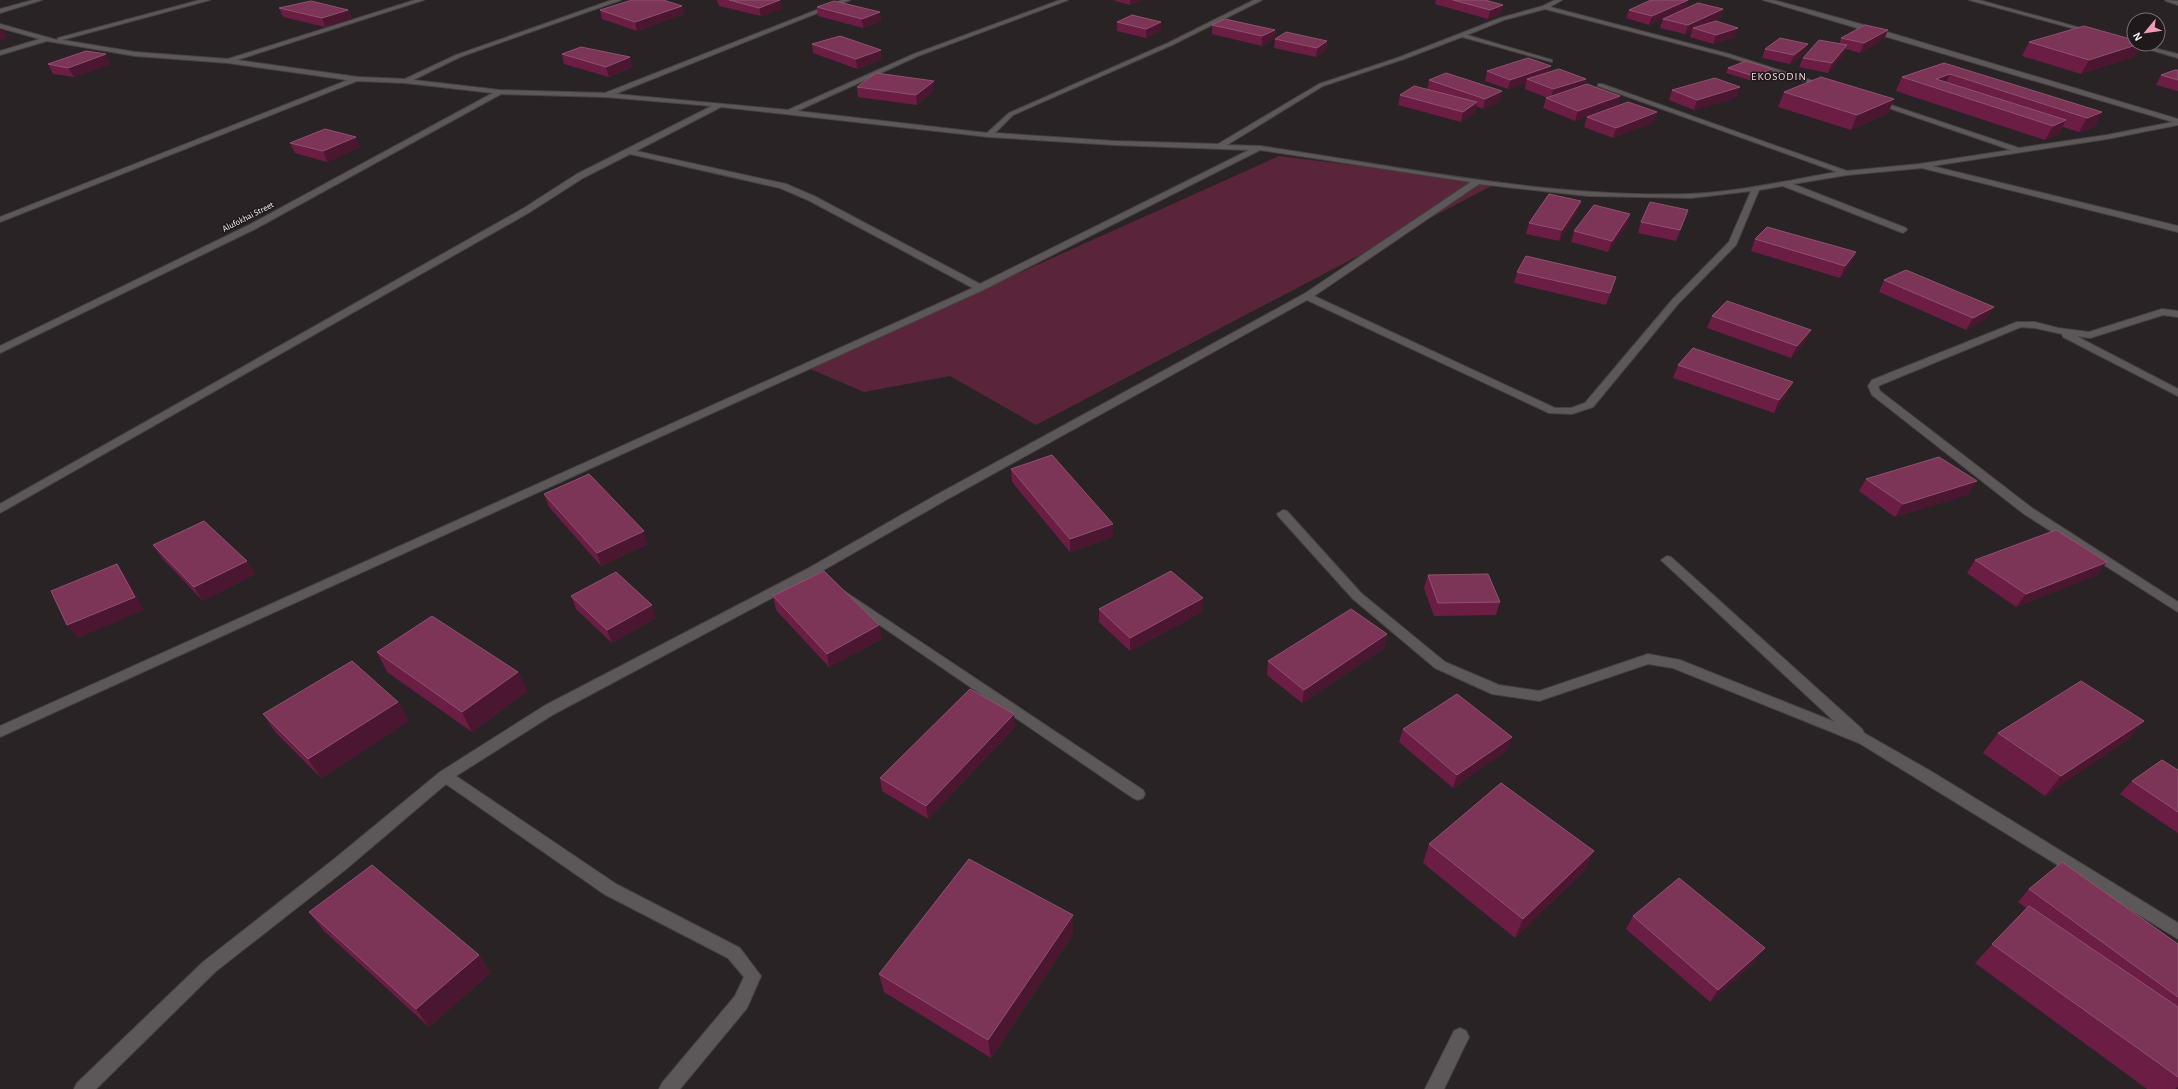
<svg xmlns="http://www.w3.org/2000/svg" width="2178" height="1089" font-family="'Alegreya Sans',sans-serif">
<rect width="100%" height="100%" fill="#292325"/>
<polygon fill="#5a253b" points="1279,156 1497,183 1036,425 950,376 864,392 808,368"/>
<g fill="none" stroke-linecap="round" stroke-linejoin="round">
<g stroke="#464042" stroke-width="2">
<g id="street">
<polygon points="33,0 42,0 0,13 0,9"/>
<path d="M200,0H210L62,40L135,52L228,59L415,0H424L237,60L358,77L405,79L456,55L612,0H621L460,57L413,80L500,90L605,93L842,0H850L615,94L788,110L914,54L1060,0H1068L918,56L797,111L987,133L1009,113L1168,43L1254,0H1262L1172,45L1013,115L995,133L1114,141L1218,144L1319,84L1400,57L1500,18L1543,6L1555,0H1562L1550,7L1729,54L1829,86L1824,87L1725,56L1545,9L1504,20L1467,35L1552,60V62L1462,37L1404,59L1323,86L1227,145L1260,146C1402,167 1546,198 1690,194C1736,192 1791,180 1837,172L1598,86V84H1602L1847,171L1919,164L2011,150L1874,103L1873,102L1876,100L2019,148L2107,135L2173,122L1763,0H1773L1857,23L2178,119V125L2107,139L1932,166L2178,226V232L1922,168L1847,175L1793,184L1906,228L1907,230L1903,233L1783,186L1759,190L1736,245L1678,304L1593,407L1572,414L1549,413L1307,300L946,500L815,575L554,714L456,776L616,884L740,948L761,976L747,1008L680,1089H659L662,1083L735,996L744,977L728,958L604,894L446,784L345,870L215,972L96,1089H74L77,1083L203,962L333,860L440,772L544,706L807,569L938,494L1304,294L1471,182L1260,150L983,290L0,737V726L973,288L808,200L780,188L630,154L583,178L530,212L0,513V504L524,208L577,174L712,106L605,97L501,94L255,229L0,353V346L249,225L493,93L405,83L357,81L0,222V217L348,80L228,63L135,56L47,41L0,55V51L40,39L0,28V24L57,40L58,38ZM721,107L989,137L1114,145L1249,150L980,284L814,196L786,184L636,151ZM1479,184L1588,196L1691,198L1751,191L1729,242L1672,300L1585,403L1571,408H1555L1314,296Z"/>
<polygon points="1969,0 1979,0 2095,32 2090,33"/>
<polygon points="2165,0 2178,1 2178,5 2166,1"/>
<polygon points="2134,43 2178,54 2178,58 2134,45"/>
<polygon points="2162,309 2178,311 2178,317 2163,315 2090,338 2076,336 2178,389 2178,396 2063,337 2062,334 2035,328 2021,327 1878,386 1880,391 2032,508 2178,602 2178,612 2024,514 1872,395 1868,386 1872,380 2017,322 2035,322 2058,328 2089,332"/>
<polygon points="1283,510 1287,511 1361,593 1445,662 1499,685 1539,691 1648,654 1680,660 1835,722 1661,560 1667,556 1671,557 1862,729 1864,733 1934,773 2178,923 2178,939 1859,743 1673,668 1648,664 1539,701 1492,694 1435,668 1353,599 1279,517 1277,514"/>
<polygon points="844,591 1143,790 1145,794 1143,798 1138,800 1133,798 840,598 838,595 840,592"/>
<polygon points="1460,1028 1466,1031 1469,1037 1444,1089 1425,1089 1454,1031"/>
</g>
</g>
<use href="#street" fill="#5c5859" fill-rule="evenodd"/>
</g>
<g fill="#6c1d44">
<polygon points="717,0 780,0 781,9 761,16 719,6"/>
<polygon points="1112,0 1142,0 1130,5"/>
<polygon points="1436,0 1485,0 1503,5 1501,14 1488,19 1435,4"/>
<polygon points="1651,0 1689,0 1686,8 1649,25 1626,18 1629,10"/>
<polygon points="682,6 684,14 637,31 602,19 600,10"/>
<polygon points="817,7 880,12 881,21 863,28 818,16"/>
<polygon points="279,8 348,10 352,19 325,27 283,17"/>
<polygon points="1723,9 1720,18 1711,22 1735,37 1713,44 1690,37 1692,31 1685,34 1660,28 1663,19"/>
<polygon points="1117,22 1161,22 1161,31 1146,38 1117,31"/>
<polygon points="1212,25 1275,30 1274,39 1262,46 1212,34"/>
<polygon points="1888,30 1884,39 1860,53 1846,49 1843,55 1828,73 1799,67 1803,58 1839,44 1841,38"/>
<polygon points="1275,39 1327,41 1326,50 1316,57 1274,48"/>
<polygon points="2029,42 2136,56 2081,74 2022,56"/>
<polygon points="812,44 882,59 857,69 813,53"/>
<polygon points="1765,49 1804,53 1790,64 1762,58"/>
<polygon points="562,54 630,57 632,67 609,77 564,64"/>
<polygon points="1944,63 2102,112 2094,127 2079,132 2063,127 2058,135 2045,140 1896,91 1902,77"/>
<polygon points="48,64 111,64 74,77 53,74"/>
<polygon points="1728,68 1772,69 1770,74 1752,81 1726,73"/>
<polygon points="2178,70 2178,91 2156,85 2161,75"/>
<polygon points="1487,71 1549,72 1586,79 1584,85 1620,96 1617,106 1575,121 1543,108 1546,98 1548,98 1525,89 1526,83 1508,89 1485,81"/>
<polygon points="1429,80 1500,101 1483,109 1476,106 1475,112 1461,122 1398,105 1400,95 1427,90"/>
<polygon points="857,87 934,90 917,105 858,97"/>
<polygon points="1672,90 1737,97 1694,110 1669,100"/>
<polygon points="1784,92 1894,99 1888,113 1851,130 1778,107"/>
<polygon points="1587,117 1654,122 1613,138 1584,127"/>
<polygon points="290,143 360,147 327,162 295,153"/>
<polygon points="1581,201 1577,212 1559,241 1526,234 1529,223"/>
<polygon points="1688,210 1676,241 1638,233 1641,222"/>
<polygon points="1630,214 1627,225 1608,252 1571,242 1574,231"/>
<polygon points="1755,239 1856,252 1850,264 1840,278 1751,251"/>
<polygon points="1517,272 1613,289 1606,305 1514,283"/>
<polygon points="1884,280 1987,318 1966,330 1879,292"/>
<polygon points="1712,316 1805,342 1791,358 1707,328"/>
<polygon points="1678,365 1793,382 1787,394 1774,413 1673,378"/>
<polygon points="1011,469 1113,537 1070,552 1012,482"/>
<polygon points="1866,479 1969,494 1895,517 1859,491"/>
<polygon points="544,494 648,544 601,566 549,507"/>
<polygon points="153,545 255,574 203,601 162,558"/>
<polygon points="1975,560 2097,575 2016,607 1967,573"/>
<polygon points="1428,575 1500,602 1496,615 1434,616 1424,588"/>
<polygon points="571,596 656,618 612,643 576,609"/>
<polygon points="773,596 882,639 829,667 776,610"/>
<polygon points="1099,609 1202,612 1130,651 1099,622"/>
<polygon points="1387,634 1384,648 1302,703 1267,675 1268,661"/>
<polygon points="377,652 518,672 527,691 472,732 387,672"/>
<polygon points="398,702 409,721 321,778 276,733 263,714"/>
<polygon points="2144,721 2127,740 2045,796 1983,753 1998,733"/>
<polygon points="1015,727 928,819 882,791 880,778"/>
<polygon points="1403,729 1507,750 1453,788 1399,742"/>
<polygon points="2178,770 2178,833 2120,794 2132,781"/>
<polygon points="1429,844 1585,870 1515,938 1423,863"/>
<polygon points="2029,889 2178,944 2178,1087 2175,1089 2147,1089 1975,963 2026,908 2018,902"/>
<polygon points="309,912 479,955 490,973 429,1027 324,931"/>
<polygon points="1633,916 1756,960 1710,1002 1626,929"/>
<polygon points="1073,934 991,1058 884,992 879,974"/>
</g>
<g fill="#4b1630">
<polygon points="780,0 781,9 761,16 759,8"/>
<polygon points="1130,0 1142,0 1130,5"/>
<polygon points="1688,0 1689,0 1686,8 1649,25 1652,16"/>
<polygon points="1503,5 1501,14 1488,19 1490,10"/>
<polygon points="682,6 684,14 637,31 635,22"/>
<polygon points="1723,9 1720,18 1697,29 1693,28 1692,31 1685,34 1688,25"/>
<polygon points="348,10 352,19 325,27 322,18"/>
<polygon points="880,12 881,21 863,28 862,19"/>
<polygon points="1161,22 1161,31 1146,38 1146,29"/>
<polygon points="1738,28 1735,37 1713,44 1716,35"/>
<polygon points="3,29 8,38 0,41 0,30"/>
<polygon points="1275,30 1274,39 1262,46 1262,36"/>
<polygon points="1888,30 1884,39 1860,53 1864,43"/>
<polygon points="1327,41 1326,50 1316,57 1317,48"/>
<polygon points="1808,44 1804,53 1790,64 1794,55"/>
<polygon points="2139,44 2142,44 2136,56 2081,74 2089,60"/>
<polygon points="1847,45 1843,55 1828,73 1832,63"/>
<polygon points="881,50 882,59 857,69 856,59"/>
<polygon points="106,54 111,64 74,77 68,68"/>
<polygon points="630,57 632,67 609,77 606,67"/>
<polygon points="1551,66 1548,75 1527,79 1526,83 1508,89 1510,80"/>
<polygon points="1772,69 1770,74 1752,81 1754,76"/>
<polygon points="1950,74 1943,89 1936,79"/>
<polygon points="1586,79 1583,89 1551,99 1553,89"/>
<polygon points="934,81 934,90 917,105 916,95"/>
<polygon points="1740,87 1737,97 1694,110 1697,100"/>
<polygon points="1502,91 1500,101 1483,109 1485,99"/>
<polygon points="1620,96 1617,106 1575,121 1578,111"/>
<polygon points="1894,99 1888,113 1851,130 1857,115"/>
<polygon points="1477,102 1475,112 1461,122 1463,112"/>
<polygon points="1657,112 1654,122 1613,138 1616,128"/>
<polygon points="2102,112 2094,127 2079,132 2087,118"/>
<polygon points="2066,120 2058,135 2045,140 2053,126"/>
<polygon points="356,137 360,147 327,162 323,151"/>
<polygon points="1581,201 1577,212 1559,241 1562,230"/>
<polygon points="1630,214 1627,225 1608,252 1612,241"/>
<polygon points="1856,252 1850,264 1840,278 1845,266"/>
<polygon points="1616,277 1613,289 1606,305 1610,293"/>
<polygon points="1994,307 1987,318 1966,330 1973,318"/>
<polygon points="1811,330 1805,342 1791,358 1797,346"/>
<polygon points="1793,382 1787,394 1774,413 1779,400"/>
<polygon points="1977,481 1969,494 1895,517 1903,504"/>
<polygon points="1113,524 1113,537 1070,552 1070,539"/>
<polygon points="644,531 648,544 601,566 597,553"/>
<polygon points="247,561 255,574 203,601 194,587"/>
<polygon points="2107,562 2097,575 2016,607 2026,594"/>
<polygon points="117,564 126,577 144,610 78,638 67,625"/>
<polygon points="1203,598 1202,612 1130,651 1130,638"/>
<polygon points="652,605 656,618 612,643 607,630"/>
<polygon points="879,625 882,639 829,667 827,654"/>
<polygon points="1387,634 1384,648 1302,703 1304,690"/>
<polygon points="518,672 527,691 472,732 462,712"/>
<polygon points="398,702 409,721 321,778 308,759"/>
<polygon points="1014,714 1015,727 928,819 926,806"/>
<polygon points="2144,721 2127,740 2045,796 2061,776"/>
<polygon points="1512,737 1507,750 1453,788 1457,775"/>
<polygon points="1594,851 1585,870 1515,938 1523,919"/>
<polygon points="1073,915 1073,934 991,1058 988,1040"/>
<polygon points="1765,948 1756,960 1710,1002 1718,990"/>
<polygon points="479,955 490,973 429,1027 416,1009"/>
</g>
<g fill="#7c3457" stroke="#8f5270">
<polygon points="632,0 663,0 682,6 635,22 600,10"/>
<polygon points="729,0 780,0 759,8"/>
<polygon points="1453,0 1485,0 1503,5 1490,10"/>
<polygon points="1651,0 1688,0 1652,16 1629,10"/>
<polygon points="311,1 348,10 322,18 279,8"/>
<polygon points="834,1 880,12 862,19 817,7"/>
<polygon points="1698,3 1723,9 1688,25 1663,19"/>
<polygon points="1132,15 1161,22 1146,29 1117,22"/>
<polygon points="1225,19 1275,30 1262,36 1212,25"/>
<polygon points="1716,21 1738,28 1716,35 1693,28"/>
<polygon points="1865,25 1888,30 1864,43 1841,38"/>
<polygon points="2084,26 2134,40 2134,44 2139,44 2089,60 2029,42"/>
<polygon points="1286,32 1327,41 1317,48 1275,39"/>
<polygon points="840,36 881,50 856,59 812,44"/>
<polygon points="1780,38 1808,44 1794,55 1765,49"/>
<polygon points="1819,40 1847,45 1832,63 1803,58"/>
<polygon points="581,47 630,57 606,67 562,54"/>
<polygon points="86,51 106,54 68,68 48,64"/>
<polygon points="1528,58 1551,66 1510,80 1487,71"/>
<polygon points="1746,61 1772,69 1754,76 1728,68"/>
<polygon points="1944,63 2102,112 2087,118 1950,74 1936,79 2066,120 2053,126 1902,77"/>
<polygon points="1559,69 1586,79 1553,89 1527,79"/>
<polygon points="2175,70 2178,70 2178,80 2161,75"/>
<polygon points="876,73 934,81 916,95 857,87"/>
<polygon points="1446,73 1502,91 1485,99 1429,80"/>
<polygon points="1821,77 1894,99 1857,115 1784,92"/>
<polygon points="1715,78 1740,87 1697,100 1672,90"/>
<polygon points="1587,84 1620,96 1578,111 1546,98"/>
<polygon points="1414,86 1477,102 1463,112 1400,95"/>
<polygon points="1628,102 1657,112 1616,128 1587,117"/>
<polygon points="325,129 356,137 323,151 290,143"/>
<polygon points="1549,194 1581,201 1562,230 1529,223"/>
<polygon points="1650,202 1688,210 1680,230 1641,222"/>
<polygon points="1594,205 1630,214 1612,241 1574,231"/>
<polygon points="1767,227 1856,252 1845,266 1755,239"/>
<polygon points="1526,256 1616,277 1610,293 1517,272"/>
<polygon points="1906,270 1994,307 1973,318 1884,280"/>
<polygon points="1727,301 1811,330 1797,346 1712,316"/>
<polygon points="1693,348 1793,382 1779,400 1678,365"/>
<polygon points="1052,455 1113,524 1070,539 1011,469"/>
<polygon points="1939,457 1977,481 1903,504 1866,479"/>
<polygon points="589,474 644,531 597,553 544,494"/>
<polygon points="204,521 247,561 194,587 153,545"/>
<polygon points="2056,530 2107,562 2026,594 1975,560"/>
<polygon points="117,564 135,597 67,625 51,591"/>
<polygon points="824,571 879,625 827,654 773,596"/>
<polygon points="1171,571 1203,598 1130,638 1099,609"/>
<polygon points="616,572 652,605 607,630 571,596"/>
<polygon points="1488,574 1500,602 1438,603 1428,575"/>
<polygon points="1351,609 1387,634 1304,690 1268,661"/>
<polygon points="432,616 518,672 462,712 377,652"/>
<polygon points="352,661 398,702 308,759 263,714"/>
<polygon points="2081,681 2144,721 2061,776 1998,733"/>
<polygon points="970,689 1014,714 926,806 880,778"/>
<polygon points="1457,694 1512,737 1457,775 1403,729"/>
<polygon points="2162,760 2178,770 2178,812 2132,781"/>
<polygon points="1501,783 1594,851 1523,919 1429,844"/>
<polygon points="969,859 1073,915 988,1040 879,974"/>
<polygon points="2062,862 2178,944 2178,997 2029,889"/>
<polygon points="372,865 479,955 416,1009 309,912"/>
<polygon points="1679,878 1765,948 1718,990 1633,916"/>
<polygon points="2029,906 2178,1007 2178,1077 1992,944"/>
</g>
<g text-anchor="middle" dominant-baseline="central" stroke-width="3" stroke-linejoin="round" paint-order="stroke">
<g font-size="9" fill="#f8f3f4" stroke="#20191b">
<text transform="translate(248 217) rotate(-27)">Alufokhai Street</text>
</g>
<g font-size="11" letter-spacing="1" fill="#f6d4df" stroke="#20191b">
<text x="1779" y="76">EKOSODIN</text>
</g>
</g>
<g transform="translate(2146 32) rotate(241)"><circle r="19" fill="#20191b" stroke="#767072"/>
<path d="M0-3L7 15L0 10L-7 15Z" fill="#ef9ab8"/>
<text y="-6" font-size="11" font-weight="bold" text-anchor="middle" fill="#f8f3f4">N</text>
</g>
</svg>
